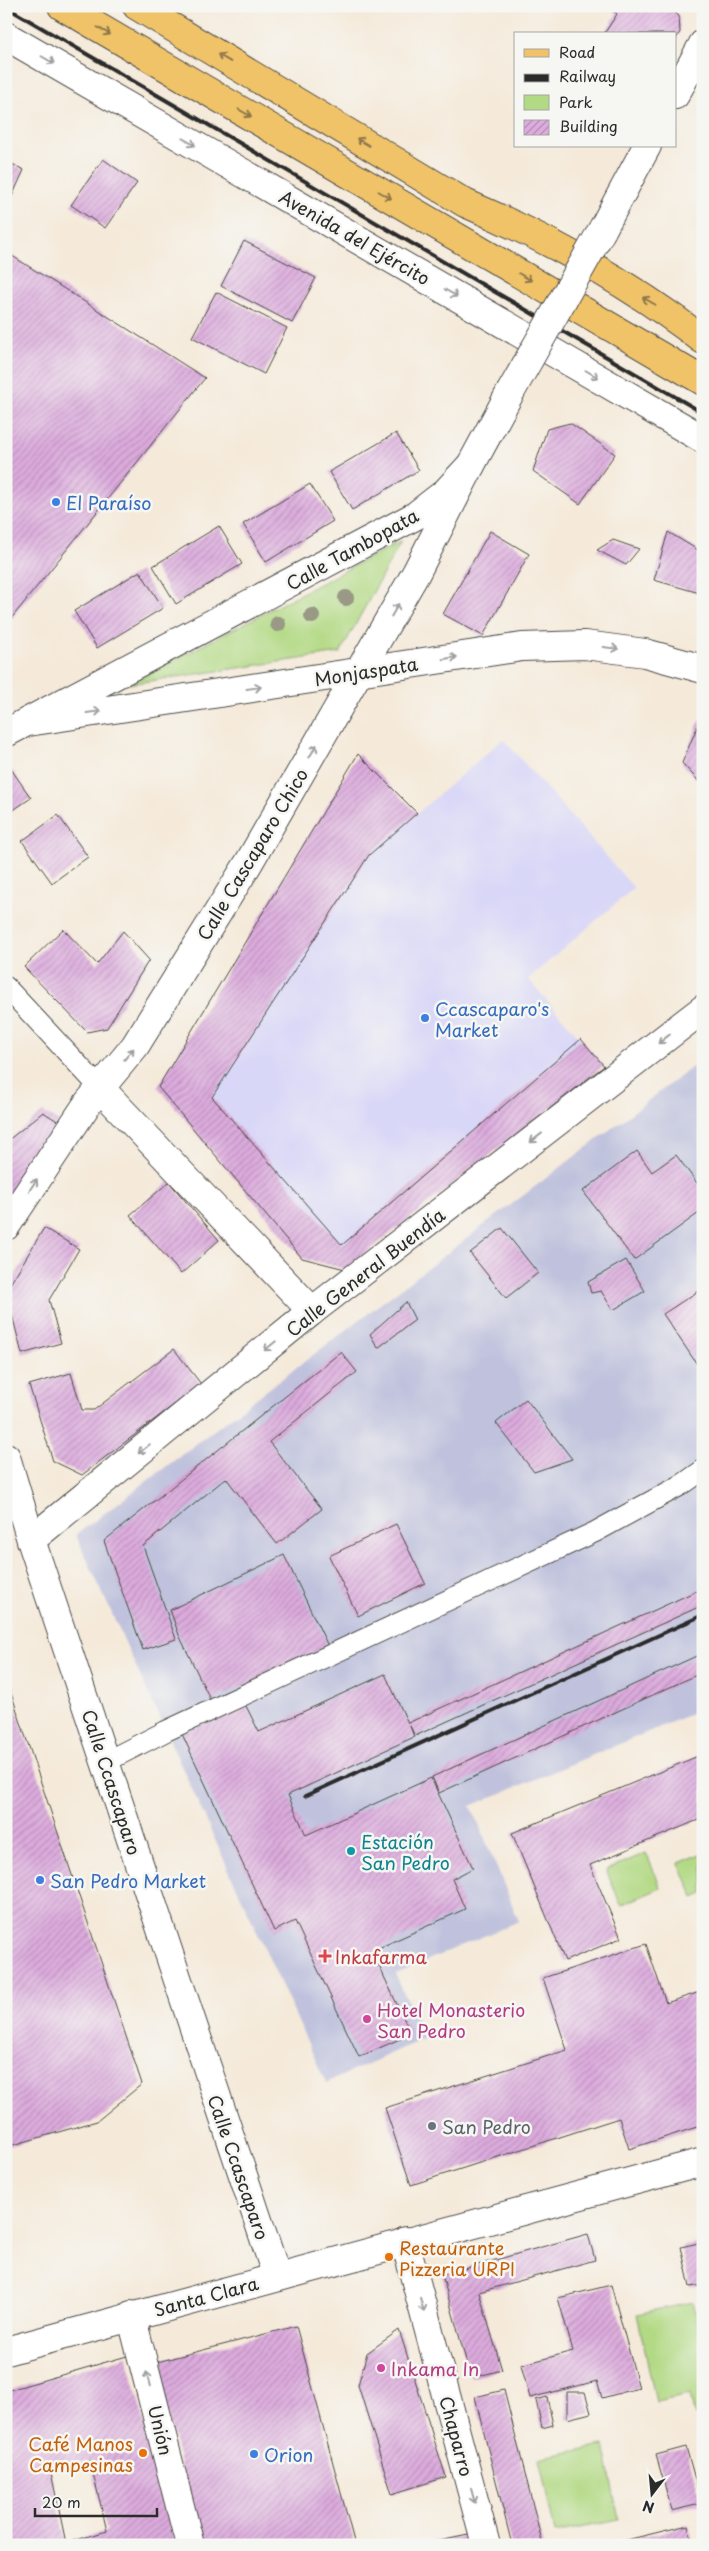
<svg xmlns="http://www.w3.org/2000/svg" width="709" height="2551" font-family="'Playpen Sans',sans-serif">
<defs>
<pattern id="building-hatch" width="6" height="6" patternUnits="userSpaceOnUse" patternTransform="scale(1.25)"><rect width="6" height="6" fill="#ddacde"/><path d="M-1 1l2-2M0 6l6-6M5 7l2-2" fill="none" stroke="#b38cb4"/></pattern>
</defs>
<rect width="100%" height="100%" fill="#f6f6f2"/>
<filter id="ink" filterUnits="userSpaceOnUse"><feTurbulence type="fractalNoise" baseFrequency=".02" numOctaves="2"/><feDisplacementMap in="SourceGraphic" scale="10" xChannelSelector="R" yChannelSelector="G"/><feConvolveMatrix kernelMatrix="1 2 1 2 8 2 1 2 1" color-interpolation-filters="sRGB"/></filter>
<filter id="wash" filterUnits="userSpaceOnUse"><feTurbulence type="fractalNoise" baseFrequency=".0096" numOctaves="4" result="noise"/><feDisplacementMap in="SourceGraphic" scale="20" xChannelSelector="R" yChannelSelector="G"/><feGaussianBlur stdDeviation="1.12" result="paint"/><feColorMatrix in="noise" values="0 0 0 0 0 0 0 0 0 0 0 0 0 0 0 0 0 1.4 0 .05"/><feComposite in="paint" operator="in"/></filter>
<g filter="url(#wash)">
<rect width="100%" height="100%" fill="#f5eada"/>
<polygon fill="#d9d7f7" points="503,739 634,888 528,979 581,1039 342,1245 212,1097 369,855"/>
<polygon fill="#c0c2dd" points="703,1059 703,1709 471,1806 519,1921 395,1974 425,2038 326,2083 76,1535"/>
<g fill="#b2d984" stroke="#6e8258">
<polygon points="401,541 340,653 129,684"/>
<polygon points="646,1853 661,1888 621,1905 606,1870"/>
<polygon points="703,1853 703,1894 694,1898 679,1863"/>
<polygon points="693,2302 703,2350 703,2415 695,2417 690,2395 656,2402 637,2314"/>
<polygon points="604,2445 619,2520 555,2533 539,2458"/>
</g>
<g id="blocks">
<g fill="url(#building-hatch)" fill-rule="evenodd">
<polygon points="608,6 667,6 679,16 680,32 675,40 675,34 604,34 617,14"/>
<polygon points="103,159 137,183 105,228 71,205"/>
<polygon points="6,161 24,170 9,203 6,201"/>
<polygon points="244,241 316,278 292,323 221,286"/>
<polygon points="6,252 205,378 6,625"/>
<polygon points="216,292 287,328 264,374 192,337"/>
<polygon points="570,423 615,454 580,504 533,471 547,429"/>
<polygon points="396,433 419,470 352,510 329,472"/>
<polygon points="310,484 333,521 266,562 243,524"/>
<polygon points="219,526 242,564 176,604 153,566"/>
<polygon points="490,531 529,554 483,636 443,614"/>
<polygon points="668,532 703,553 703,594 654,580"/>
<polygon points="613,540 639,549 626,565 597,550"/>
<polygon points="140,571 163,608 97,648 74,611"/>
<polygon points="703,713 703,786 682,763"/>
<polygon points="358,754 417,813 369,855 212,1097 342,1245 581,1039 604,1066 345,1269 302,1258 158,1087"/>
<polygon points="9,766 31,798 6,815 6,767"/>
<polygon points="58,815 88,857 52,883 22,841"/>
<polygon points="63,929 97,964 123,931 149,960 107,1028 87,1032 24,967"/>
<polygon points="43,1112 59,1122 6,1204 6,1142"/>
<polygon points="637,1151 652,1172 676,1155 703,1191 703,1210 634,1260 583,1191"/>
<polygon points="169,1182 219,1240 181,1274 130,1215"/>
<polygon points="44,1228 79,1249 49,1300 61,1343 22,1354 6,1291"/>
<polygon points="502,1228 538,1273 506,1298 470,1253"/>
<polygon points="626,1260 645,1291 613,1310 601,1291 591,1293 588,1282"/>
<polygon points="703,1288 703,1373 663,1314"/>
<polygon points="406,1302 415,1320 378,1348 370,1334"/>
<polygon points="174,1349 201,1384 82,1475 53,1461 29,1385 71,1373 82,1410 94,1410"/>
<polygon points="341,1352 357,1372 269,1442 322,1509 277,1544 226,1478 143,1546 176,1639 143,1650 104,1541"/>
<polygon points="526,1399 572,1459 534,1472 496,1423"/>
<polygon points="396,1524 425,1583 358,1616 329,1556"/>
<polygon points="284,1555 328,1646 211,1701 179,1635 170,1610"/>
<polygon points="703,1588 703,1605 415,1736 410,1726 414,1737 288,1795 306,1835 431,1778 473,1868 452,1879 465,1909 372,1951 411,2034 359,2057 295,1921 274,1931 182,1734 245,1704 259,1732 385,1674 408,1723"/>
<polygon points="703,1653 703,1672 439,1793 432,1777"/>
<polygon points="6,1678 142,2084 97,2121 6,2147"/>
<polygon points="703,1754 703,1818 590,1865 621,1938 565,1961 512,1833"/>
<polygon points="646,1944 666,2003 703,1991 703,2125 629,2149 619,2118 411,2185 385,2108 567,2050 543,1978"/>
<polygon points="588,2234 595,2260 479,2292 502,2370 471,2378 442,2275"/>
<polygon points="703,2242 703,2285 690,2287 681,2247"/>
<polygon points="611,2285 639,2388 602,2398 597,2381 530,2398 521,2365 573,2351 558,2298"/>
<polygon points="296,2326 355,2545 202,2545 153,2363"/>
<polygon points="399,2330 446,2477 392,2494 358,2385 367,2353"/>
<path d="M127,2356L176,2545H6V2391ZM90,2461L107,2531L66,2543L50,2468Z"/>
<polygon points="504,2390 543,2545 512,2545 475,2397"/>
<polygon points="567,2392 585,2392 591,2413 567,2419"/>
<polygon points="547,2397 553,2425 542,2428 536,2400"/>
<polygon points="686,2447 698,2490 703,2488 703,2503 672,2511 656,2455"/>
<polygon points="688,2525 693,2545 610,2545 610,2544"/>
<polygon points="473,2534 476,2545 425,2545 425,2544"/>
</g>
</g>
</g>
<g filter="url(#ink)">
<use href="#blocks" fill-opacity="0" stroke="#494845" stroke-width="1"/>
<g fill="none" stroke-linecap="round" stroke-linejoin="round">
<g stroke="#494845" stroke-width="22">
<g id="service">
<polyline points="6,987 100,1088"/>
<polyline points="105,1762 166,1731 595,1532 683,1484 703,1470"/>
</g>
</g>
<g stroke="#494845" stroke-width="30">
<g id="minor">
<polyline points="6,36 703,439"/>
<polyline points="675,95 703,44"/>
<polyline points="602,230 647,146"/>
<polyline points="28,722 522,647 585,645 645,653 703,669"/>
<polyline points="6,733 415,516 446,492 471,465 510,393"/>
<polyline points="100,1088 312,1311"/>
<polyline points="6,1226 88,1103 135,1046 248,864 416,573 471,465"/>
<polyline points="6,1457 31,1540 277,2277"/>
<polyline points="31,1540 312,1311 703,1009"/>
<polyline points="405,2241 486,2545"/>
<polyline points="131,2315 190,2545"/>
<polyline points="6,2351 703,2162"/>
</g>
</g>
<g stroke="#494845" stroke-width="30">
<g id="primary">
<polyline points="62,6 703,381"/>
<path d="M137,6L465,203C549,239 631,284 703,340"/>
</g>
</g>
<use href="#service" stroke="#fff" stroke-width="20"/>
<use href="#minor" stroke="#fff" stroke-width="28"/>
<use href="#primary" stroke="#f0c369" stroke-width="28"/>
<g stroke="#2b2b2b" stroke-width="4">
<polyline points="6,7 703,413"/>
<polyline points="305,1796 703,1615"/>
</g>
<g stroke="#494845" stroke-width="30" stroke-linecap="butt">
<polyline id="minor-bridge" points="510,393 602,230"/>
</g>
<use href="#minor-bridge" stroke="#fff" stroke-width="28"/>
</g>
<g fill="#999986">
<circle cx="346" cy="598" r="8"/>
<circle cx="312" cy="616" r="8"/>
<circle cx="278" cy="624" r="8"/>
</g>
<defs><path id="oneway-shaft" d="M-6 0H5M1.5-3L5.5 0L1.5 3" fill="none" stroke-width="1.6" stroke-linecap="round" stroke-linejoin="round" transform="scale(1.25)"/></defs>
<g stroke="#8e774a">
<use href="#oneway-shaft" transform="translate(104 31) rotate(30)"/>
<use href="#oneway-shaft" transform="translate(224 58) rotate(-149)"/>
<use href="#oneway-shaft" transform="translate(245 113) rotate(30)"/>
<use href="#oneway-shaft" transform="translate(363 142) rotate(-149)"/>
<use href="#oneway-shaft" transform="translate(385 195) rotate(30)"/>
<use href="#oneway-shaft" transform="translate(525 277) rotate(30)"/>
<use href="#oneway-shaft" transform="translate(649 301) rotate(-150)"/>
</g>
<g stroke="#a0a0a0">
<use href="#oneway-shaft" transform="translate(48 60) rotate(30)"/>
<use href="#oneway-shaft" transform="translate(189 142) rotate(30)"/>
<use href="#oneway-shaft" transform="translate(451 293) rotate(30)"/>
<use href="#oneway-shaft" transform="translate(592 374) rotate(30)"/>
<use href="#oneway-shaft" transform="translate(395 610) rotate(-60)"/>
<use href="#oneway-shaft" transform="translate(611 648) rotate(8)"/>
<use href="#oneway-shaft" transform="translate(450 658) rotate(-9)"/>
<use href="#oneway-shaft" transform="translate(254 688) rotate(-8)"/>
<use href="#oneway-shaft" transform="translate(94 712) rotate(-8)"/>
<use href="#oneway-shaft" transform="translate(313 751) rotate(-60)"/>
<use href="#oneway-shaft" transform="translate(664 1039) rotate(142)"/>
<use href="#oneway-shaft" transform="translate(129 1054) rotate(-50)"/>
<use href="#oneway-shaft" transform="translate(536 1138) rotate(142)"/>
<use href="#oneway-shaft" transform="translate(33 1185) rotate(-56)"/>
<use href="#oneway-shaft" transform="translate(270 1346) rotate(141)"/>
<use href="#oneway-shaft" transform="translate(144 1449) rotate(141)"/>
<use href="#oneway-shaft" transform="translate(422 2305) rotate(75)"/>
<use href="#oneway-shaft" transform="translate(148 2379) rotate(-104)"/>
<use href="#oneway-shaft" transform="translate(473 2496) rotate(75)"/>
</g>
</g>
<g fill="#3f7fe0" stroke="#f6f6f2" stroke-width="2">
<circle cx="56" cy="502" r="5"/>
<circle cx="425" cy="1018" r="5"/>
<circle cx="40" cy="1880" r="5"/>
<circle cx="254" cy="2454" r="5"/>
</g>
<circle fill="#0f9aa8" stroke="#f6f6f2" stroke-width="2" cx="351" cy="1851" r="5"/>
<path fill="#e0444e" stroke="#f6f6f2" stroke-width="2" d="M322.5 1948.5h5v5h5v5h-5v5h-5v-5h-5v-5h5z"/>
<g fill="#d1479c" stroke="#f6f6f2" stroke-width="2">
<circle cx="367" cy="2019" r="5"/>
<circle cx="381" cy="2368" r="5"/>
</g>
<circle fill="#6b7280" stroke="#f6f6f2" stroke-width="2" cx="432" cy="2126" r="5"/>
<g fill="#e8710a" stroke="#f6f6f2" stroke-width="2">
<circle cx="389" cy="2257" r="5"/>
<circle cx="143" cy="2453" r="5"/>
</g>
<g text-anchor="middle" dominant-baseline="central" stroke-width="5" stroke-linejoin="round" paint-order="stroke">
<g font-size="18" fill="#2b2b2b" stroke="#f6f6f2">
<text transform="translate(355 237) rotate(30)">Avenida del Ejército</text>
<text transform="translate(352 549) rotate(-29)">Calle Tambopata</text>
<text transform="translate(366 671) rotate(-9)">Monjaspata</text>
<text transform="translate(252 854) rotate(-59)">Calle Cascaparo Chico</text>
<text transform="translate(365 1272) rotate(-38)">Calle General Buendía</text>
<text transform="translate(112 1782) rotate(72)">Calle Ccascaparo</text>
<text transform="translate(239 2167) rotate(71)">Calle Ccascaparo</text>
<text transform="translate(206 2296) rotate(-15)">Santa Clara</text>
<text transform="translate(161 2430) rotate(76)">Unión</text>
<text transform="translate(457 2436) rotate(75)">Chaparro</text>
</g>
<g font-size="18" fill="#366cbe" stroke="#f6f6f2" text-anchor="start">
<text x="66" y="502">El Paraíso</text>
<text x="435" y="1008">Ccascaparo's<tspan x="435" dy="21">Market</tspan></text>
<text x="50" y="1880">San Pedro Market</text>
<text x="264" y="2454">Orion</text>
</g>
<g font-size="18" fill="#0d838f" stroke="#f6f6f2" text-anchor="start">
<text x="361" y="1841">Estación<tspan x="361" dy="21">San Pedro</tspan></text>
</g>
<g font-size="18" fill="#be3a42" stroke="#f6f6f2" text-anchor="start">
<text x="335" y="1956">Inkafarma</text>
</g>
<g font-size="18" fill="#b23c85" stroke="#f6f6f2" text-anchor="start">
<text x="377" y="2009">Hotel Monasterio<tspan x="377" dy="21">San Pedro</tspan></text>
<text x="391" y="2368">Inkama In</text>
</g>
<g font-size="18" fill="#5b616d" stroke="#f6f6f2" text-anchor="start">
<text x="442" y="2126">San Pedro</text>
</g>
<g font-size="18" fill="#c56008" stroke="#f6f6f2" text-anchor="start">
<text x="399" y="2247">Restaurante<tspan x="399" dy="21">Pizzeria URPI</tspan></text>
<text x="133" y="2443" text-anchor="end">Café Manos<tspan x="133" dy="21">Campesinas</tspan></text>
</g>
</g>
<rect width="709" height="2551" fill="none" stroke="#f6f6f2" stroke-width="25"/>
<rect x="514" y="32" width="162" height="115" fill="#f6f6f2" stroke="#a5a5a2"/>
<rect x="524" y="49" width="25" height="8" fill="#f0c369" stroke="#a5a5a2"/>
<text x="559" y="58" font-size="15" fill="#2b2b2b">Road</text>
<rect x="524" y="74" width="25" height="8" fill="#2b2b2b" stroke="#a5a5a2"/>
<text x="559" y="82" font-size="15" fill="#2b2b2b">Railway</text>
<rect x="524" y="95" width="25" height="15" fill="#b2d984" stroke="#a5a5a2"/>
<text x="559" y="108" font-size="15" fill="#2b2b2b">Park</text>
<rect x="524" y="120" width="25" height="15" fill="url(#building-hatch)" stroke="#a5a5a2"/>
<text x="559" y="132" font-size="15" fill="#2b2b2b">Building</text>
<g transform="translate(652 2494) rotate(196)" stroke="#f6f6f2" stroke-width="4" paint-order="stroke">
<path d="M0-4L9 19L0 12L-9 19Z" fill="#2b2b2b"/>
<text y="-8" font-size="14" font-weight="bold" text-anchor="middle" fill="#2b2b2b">N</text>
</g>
<path d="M35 2508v8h122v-8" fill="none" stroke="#2b2b2b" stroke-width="2.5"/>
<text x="42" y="2508" font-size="15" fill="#2b2b2b" stroke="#f6f6f2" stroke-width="4" paint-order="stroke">20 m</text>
</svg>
